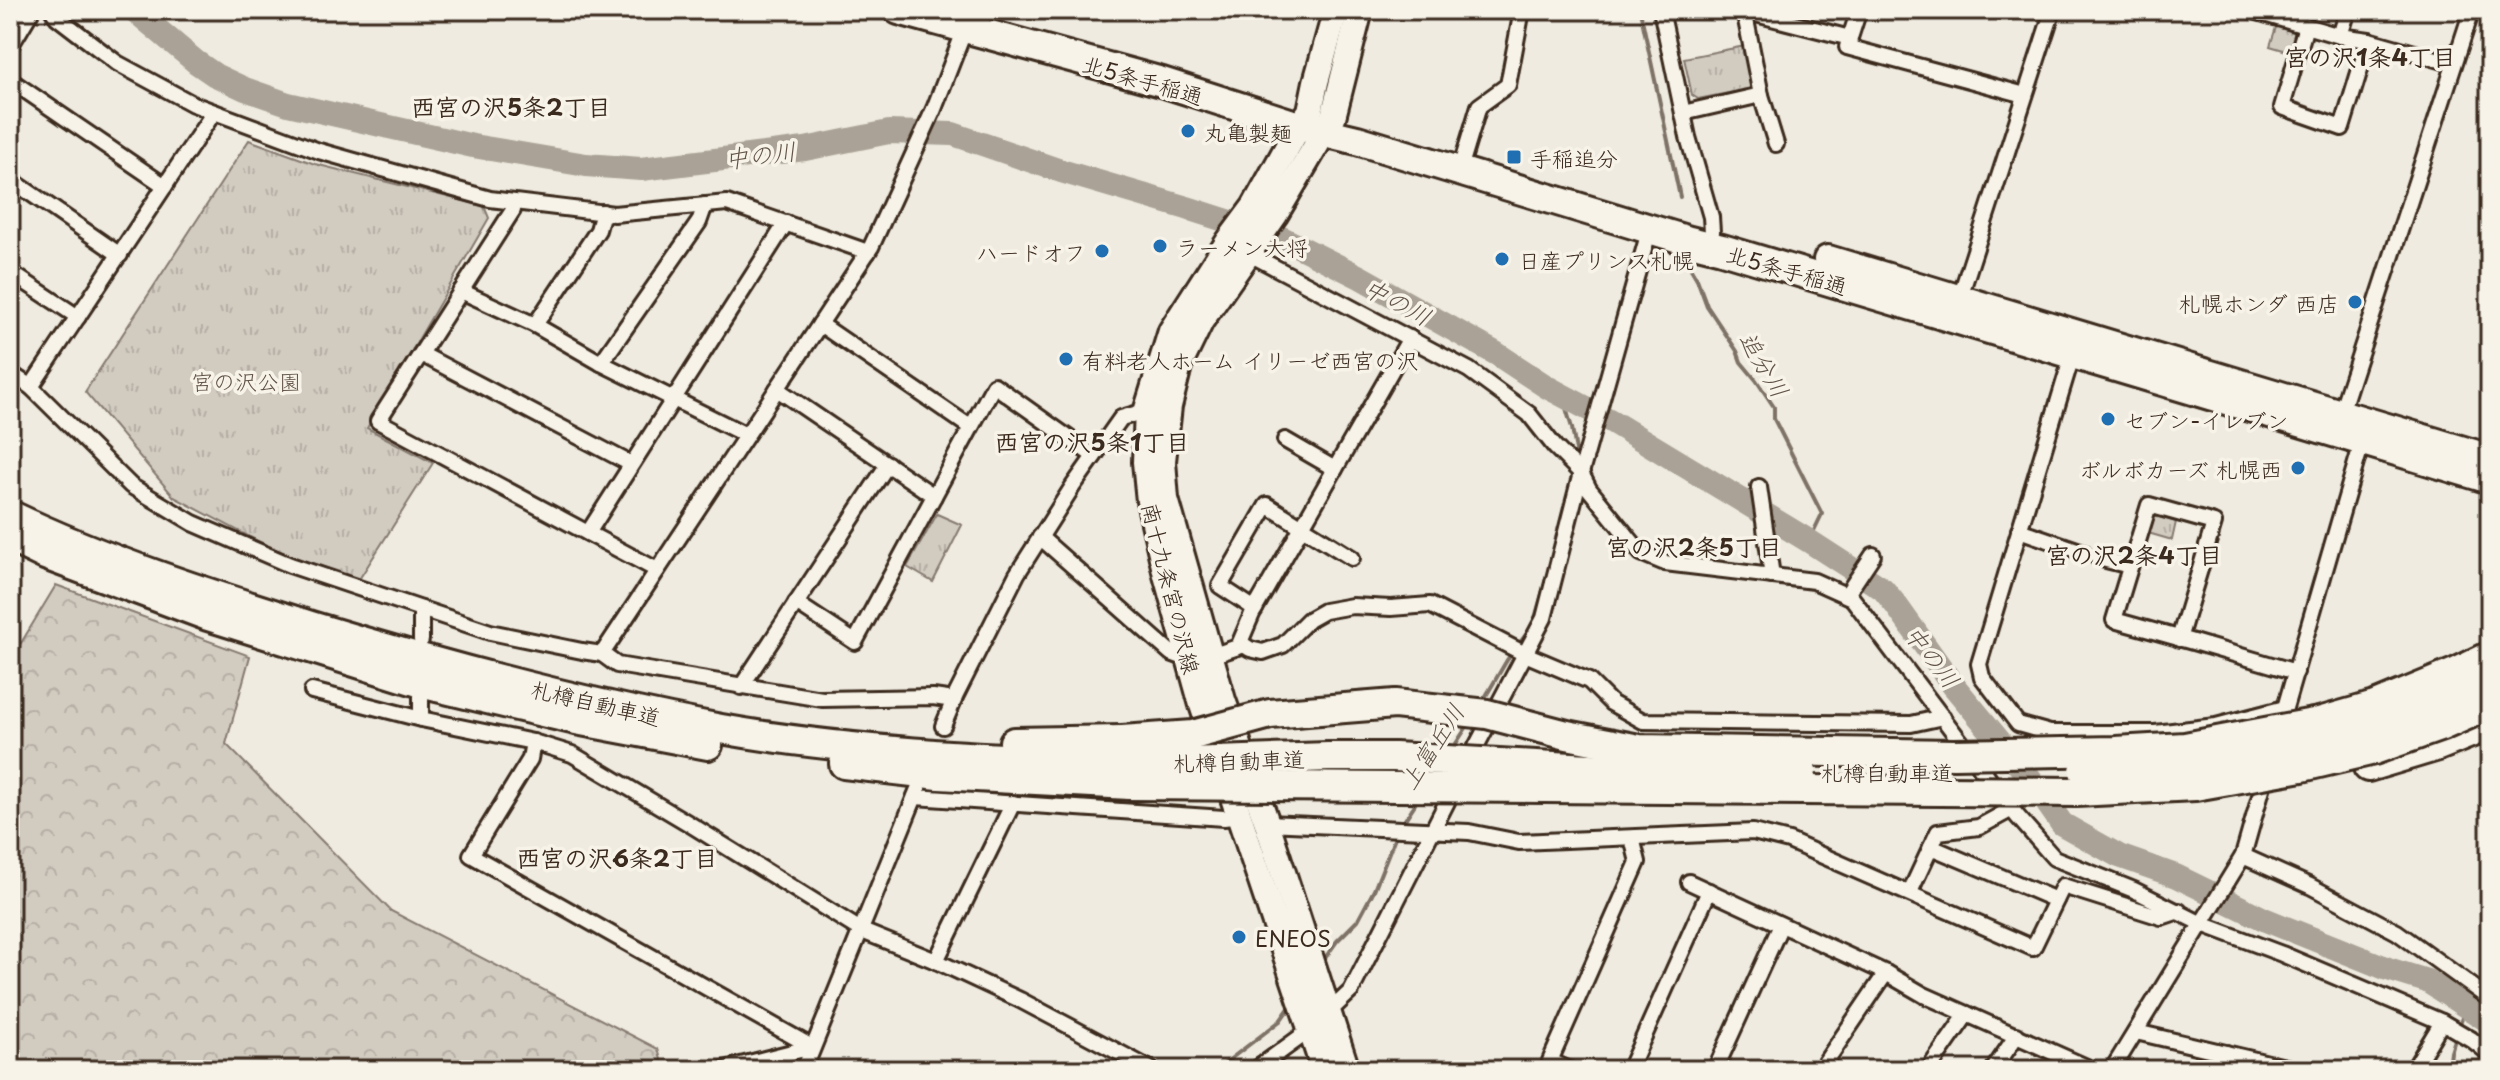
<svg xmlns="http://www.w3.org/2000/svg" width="2500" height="1080" font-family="'Playpen Sans','Klee One',sans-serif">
<defs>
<pattern id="forest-crowns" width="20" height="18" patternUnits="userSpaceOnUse" patternTransform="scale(2)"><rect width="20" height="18" fill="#d1cbc0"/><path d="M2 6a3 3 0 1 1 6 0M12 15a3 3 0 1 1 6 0" fill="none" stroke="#b4aea5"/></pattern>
<pattern id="park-tufts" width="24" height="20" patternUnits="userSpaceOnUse" patternTransform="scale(2)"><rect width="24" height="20" fill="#d1cbc0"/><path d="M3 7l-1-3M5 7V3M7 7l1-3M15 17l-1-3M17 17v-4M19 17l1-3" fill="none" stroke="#b4aea5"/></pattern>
</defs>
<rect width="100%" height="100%" fill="#efebe0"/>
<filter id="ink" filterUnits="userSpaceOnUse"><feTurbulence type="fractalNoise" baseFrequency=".0125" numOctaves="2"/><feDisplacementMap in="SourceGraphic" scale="16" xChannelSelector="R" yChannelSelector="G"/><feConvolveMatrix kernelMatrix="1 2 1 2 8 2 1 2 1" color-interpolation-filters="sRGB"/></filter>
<g filter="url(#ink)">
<polygon fill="url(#forest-crowns)" stroke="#867a6f" stroke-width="2" points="56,585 250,656 226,744 391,911 658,1049 664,1070 10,1070 10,635 21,643"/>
<g fill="url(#park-tufts)" stroke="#867a6f" stroke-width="2">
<polygon points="2277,24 2292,28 2295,34 2290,52 2270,46"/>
<polygon points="1745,46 1752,84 1749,89 1698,99 1692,95 1684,58"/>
<polygon points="249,140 315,164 484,206 489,218 367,428 433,463 358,581 269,547 174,497 85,392"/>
<polygon points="937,514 962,525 933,582 907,567"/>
<polygon points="2157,516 2176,522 2172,540 2148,533 2152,520"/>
</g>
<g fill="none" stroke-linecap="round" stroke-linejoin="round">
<g stroke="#7e7266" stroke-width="4">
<polyline points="1640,10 1680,197"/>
<polyline points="1681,252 1697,279 1707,306 1737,351 1741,362 1756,380 1774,407 1774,419 1822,514 1809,541"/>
<polyline points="1562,395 1572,428 1578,462"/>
<polyline points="1483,701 1507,660 1533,625 1551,563"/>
<polyline points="1453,748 1470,722"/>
<polyline points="1402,824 1419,798"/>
<polyline points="1323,961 1337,941 1358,920 1374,890 1397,832"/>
<polyline points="1216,1070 1280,1021 1292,1004"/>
<polyline points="2449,1070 2451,1052 2466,1005"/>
</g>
<polyline stroke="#aaa296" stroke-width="24" points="134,10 196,62 215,75 245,89 288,104 473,146 586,165 641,169 805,149 889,132 953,134 1061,171 1187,208 1284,239 1360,277 1497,354 1547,387 1611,421 1809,541 1883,589 1896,605 1953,685 2029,777 2062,824 2119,856 2176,876 2266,920 2388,969 2427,981 2490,1022"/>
<g stroke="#3b2a1e" stroke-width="20">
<g id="street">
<polyline points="52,10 57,17 117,63 193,104 319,151 490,199 614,214 727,203 868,252"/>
<polyline points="1661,10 1688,137 1711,217 1712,232 1707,246"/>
<polyline points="1744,10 1761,95 1776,144"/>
<polyline points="1859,10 1847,47 2025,95"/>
<polyline points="2250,10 2340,36 2369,40 2454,64"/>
<polyline points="1744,11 1850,38"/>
<polyline points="982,17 984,10"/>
<polyline points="2306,26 2282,107 2342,128 2369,40"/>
<polyline points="2340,36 2348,10"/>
<polyline points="10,47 32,10"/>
<polyline points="10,80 165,186"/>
<polyline points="1683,113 1761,95"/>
<polyline points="1463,159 1479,106 1508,85 1522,10"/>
<polyline points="10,179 120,255"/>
<polyline points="512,202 513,210 378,421 657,570"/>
<polyline points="1244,251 1469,370 1529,414 1555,447 1581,473 1589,489 1641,553 1665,563 1814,581 1852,598 2017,816 2054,858 2134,890 2202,924 2282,954 2442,1022 2471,1039 2490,1054"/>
<polyline points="10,272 78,317"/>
<polyline points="461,291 535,325 601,363 746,435"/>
<polyline points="1958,303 2053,10"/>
<polyline points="820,324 970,427"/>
<polyline points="535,325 598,230 603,212"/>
<polyline points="2073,353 1979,664 1982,677 2018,724 2050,733 2155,733 2216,726 2285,708"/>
<polyline points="421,354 631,464"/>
<polyline points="601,363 699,222 705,205"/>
<polyline points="10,373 31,387 131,486 193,523 290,565 490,632 582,651 602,654 617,665 822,699 933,697 954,700"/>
<polyline points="31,387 214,112"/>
<polyline points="777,389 934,496"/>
<polyline points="2341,412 2472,10"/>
<polyline points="1285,440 1335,469"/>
<polyline points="1759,487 1772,576"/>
<polyline points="2019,530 2083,552"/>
<polyline points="588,533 786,223"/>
<polyline points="1040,537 1171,653 1190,660"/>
<polyline points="2098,558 2130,566"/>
<polyline points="1847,594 1873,555"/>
<polyline points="796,603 855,642 994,385 1094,456"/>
<polyline points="1255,609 1220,586 1267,505 1352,558"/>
<polyline points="2179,639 2214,523 2149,505 2114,620 2193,642 2296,672"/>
<polyline points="421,640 421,609"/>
<polyline points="1238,647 1252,614 1410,338"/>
<polyline points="602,654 871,247 934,109 965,29"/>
<polyline points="1211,656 1244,645 1250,649 1263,652 1283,645 1308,620 1324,611 1352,606 1391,608 1430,605 1525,654 1589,681 1611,703 1643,721 1911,724 1943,717"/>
<polyline points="741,687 888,464"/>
<polyline points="312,691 421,719 533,742 572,754 688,823 862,931 936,961 1020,1000 1152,1070"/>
<polyline points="421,696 421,719"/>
<polyline points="943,726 956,695 1017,574 1073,486 1121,418 1152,409"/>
<polyline points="2278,732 2363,439"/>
<polyline points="533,742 530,759 471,855 812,1047"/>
<polyline points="1468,762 1544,618 1581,473 1650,228"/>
<polyline points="915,797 1224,818 1239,816"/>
<polyline points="1267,823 1469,832 1519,842 1753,832 1789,841 2033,948 2063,886 2161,917 2179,911"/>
<polyline points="1931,847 2056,900"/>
<polyline points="2243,856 2310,886 2397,932 2490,999"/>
<polyline points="1689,882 1886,973 1924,995 2093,1070"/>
<polyline points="1910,892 1938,832 1979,827 2012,809"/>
<polyline points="936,961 1013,803"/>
<polyline points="2136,1032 2298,1070"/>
<polyline points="721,1070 812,1047"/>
<polyline points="804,1070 918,789"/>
<polyline points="1255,1070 1310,1030 1351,991 1456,784"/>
<polyline points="1570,1070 1550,1061 1638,862 1632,838"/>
<polyline points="1629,1070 1709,891"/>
<polyline points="1715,1070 1781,925"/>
<polyline points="1820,1070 1886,973"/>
<polyline points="1928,1070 1967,1014"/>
<polyline points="1993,1070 2017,1035"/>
<polyline points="2112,1070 2243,856 2267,771"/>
<polyline points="2216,1070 2226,1053"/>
<polyline points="2413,1070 2442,1022"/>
</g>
</g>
<g stroke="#3b2a1e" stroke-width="30">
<g id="primary">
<polyline points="1324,1070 1202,705 1166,575 1149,501 1145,462 1147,409 1171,331 1228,242 1254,207 1299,126 1310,111 1316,82 1336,10"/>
<polyline points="1347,1070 1267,823 1223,700 1166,499 1163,461 1169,406 1179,366 1201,321 1275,215 1333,117 1360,10"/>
</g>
</g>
<g stroke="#3b2a1e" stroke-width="34">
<g id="highway">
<polyline points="899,10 1162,82 1299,126 1357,140 1686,240 1722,249 2490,479"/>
<polyline points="1828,260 2490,459"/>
<path d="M10,515C106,561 209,594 311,626C446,667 582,703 721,729C856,753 995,758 1131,764"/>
<polyline points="10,538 45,555 208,616 428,685 576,720 708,745"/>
<polyline points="1014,742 1122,740"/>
<polyline points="844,764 939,775 1130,785"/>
<polyline points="2368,767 2438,746 2490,725"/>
</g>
</g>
<use href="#street" stroke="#f7f3e8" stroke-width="14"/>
<use href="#primary" stroke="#f7f3e8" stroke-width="24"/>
<use href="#highway" stroke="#f7f3e8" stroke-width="28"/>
<g stroke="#3b2a1e" stroke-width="34" stroke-linecap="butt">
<g id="highway-bridge">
<polyline points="1122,740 1193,735 1270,714 1395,704 1487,714 1567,735 1639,749 1954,754 2116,751 2185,747 2319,722 2375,706 2455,673 2490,656"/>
<polyline points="1131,764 1328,757 1394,757 1625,770 1802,771"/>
<path d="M2084,771C2185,770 2284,755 2381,725C2400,719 2421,715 2440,707C2457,700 2473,691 2490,683"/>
<polyline points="1130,785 2076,792 2195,786 2302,767 2374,750 2442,726 2490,705"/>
</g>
</g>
<use href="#highway-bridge" stroke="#f7f3e8" stroke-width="28"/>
</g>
</g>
<g fill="#1f6fb2" stroke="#f7f3e8" stroke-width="3">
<circle cx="1188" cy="131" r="8"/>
<rect x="1506" y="149" width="16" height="16" rx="4"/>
<circle cx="1160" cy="246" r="8"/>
<circle cx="1102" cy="251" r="8"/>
<circle cx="1502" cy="259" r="8"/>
<circle cx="2355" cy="302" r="8"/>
<circle cx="1066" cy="359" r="8"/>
<circle cx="2108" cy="419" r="8"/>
<circle cx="2298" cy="468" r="8"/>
<circle cx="1239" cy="937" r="8"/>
</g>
<g text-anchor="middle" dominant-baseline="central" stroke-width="7" stroke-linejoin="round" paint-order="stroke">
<g font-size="22" fill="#3b2a1e" stroke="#f7f3e8">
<text transform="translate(1143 79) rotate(16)">北5条手稲通</text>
<text transform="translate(1787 269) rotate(16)">北5条手稲通</text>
<text transform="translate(1172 588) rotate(76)">南十九条宮の沢線</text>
<text transform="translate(596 702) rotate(13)">札樽自動車道</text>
<text transform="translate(1239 760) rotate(-2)">札樽自動車道</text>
<text x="1887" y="771">札樽自動車道</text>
</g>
<g font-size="22" fill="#3b2a1e" stroke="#f7f3e8" text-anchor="start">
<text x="1204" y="131">丸亀製麺</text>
<text x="1530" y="157">手稲追分</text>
<text x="1176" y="246">ラーメン大将</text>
<text x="1086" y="251" text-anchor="end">ハードオフ</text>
<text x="1518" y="259">日産プリンス札幌</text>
<text x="2339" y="302" text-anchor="end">札幌ホンダ 西店</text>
<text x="1082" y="359">有料老人ホーム イリーゼ西宮の沢</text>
<text x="2124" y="419">セブン-イレブン</text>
<text x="2282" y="468" text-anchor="end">ボルボカーズ 札幌西</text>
<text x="1255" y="937">ENEOS</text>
</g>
<g font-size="22" fill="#605246" stroke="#f7f3e8">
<text x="246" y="380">宮の沢公園</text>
</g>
<g font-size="24" font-weight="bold" fill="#3b2a1e" stroke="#f7f3e8">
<text x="2370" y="56">宮の沢1条4丁目</text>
<text x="511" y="106">西宮の沢5条2丁目</text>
<text x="1092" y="441">西宮の沢5条1丁目</text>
<text x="1694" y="546">宮の沢2条5丁目</text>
<text x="2134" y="554">宮の沢2条4丁目</text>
<text x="617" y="857">西宮の沢6条2丁目</text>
</g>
<g font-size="24" font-style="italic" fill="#625448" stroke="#f7f3e8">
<text transform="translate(760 154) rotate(-7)">中の川</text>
<text transform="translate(1398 301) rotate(28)">中の川</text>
<text transform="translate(1765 364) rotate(59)">追分川</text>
<text transform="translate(1933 656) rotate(52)">中の川</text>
<text transform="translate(1431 746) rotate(-57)">上富丘川</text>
</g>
</g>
<rect width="2500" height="1080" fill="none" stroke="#f7f3e8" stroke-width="40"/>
<rect x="20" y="20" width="2460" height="1040" fill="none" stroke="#3b2a1e" stroke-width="3" filter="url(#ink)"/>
</svg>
